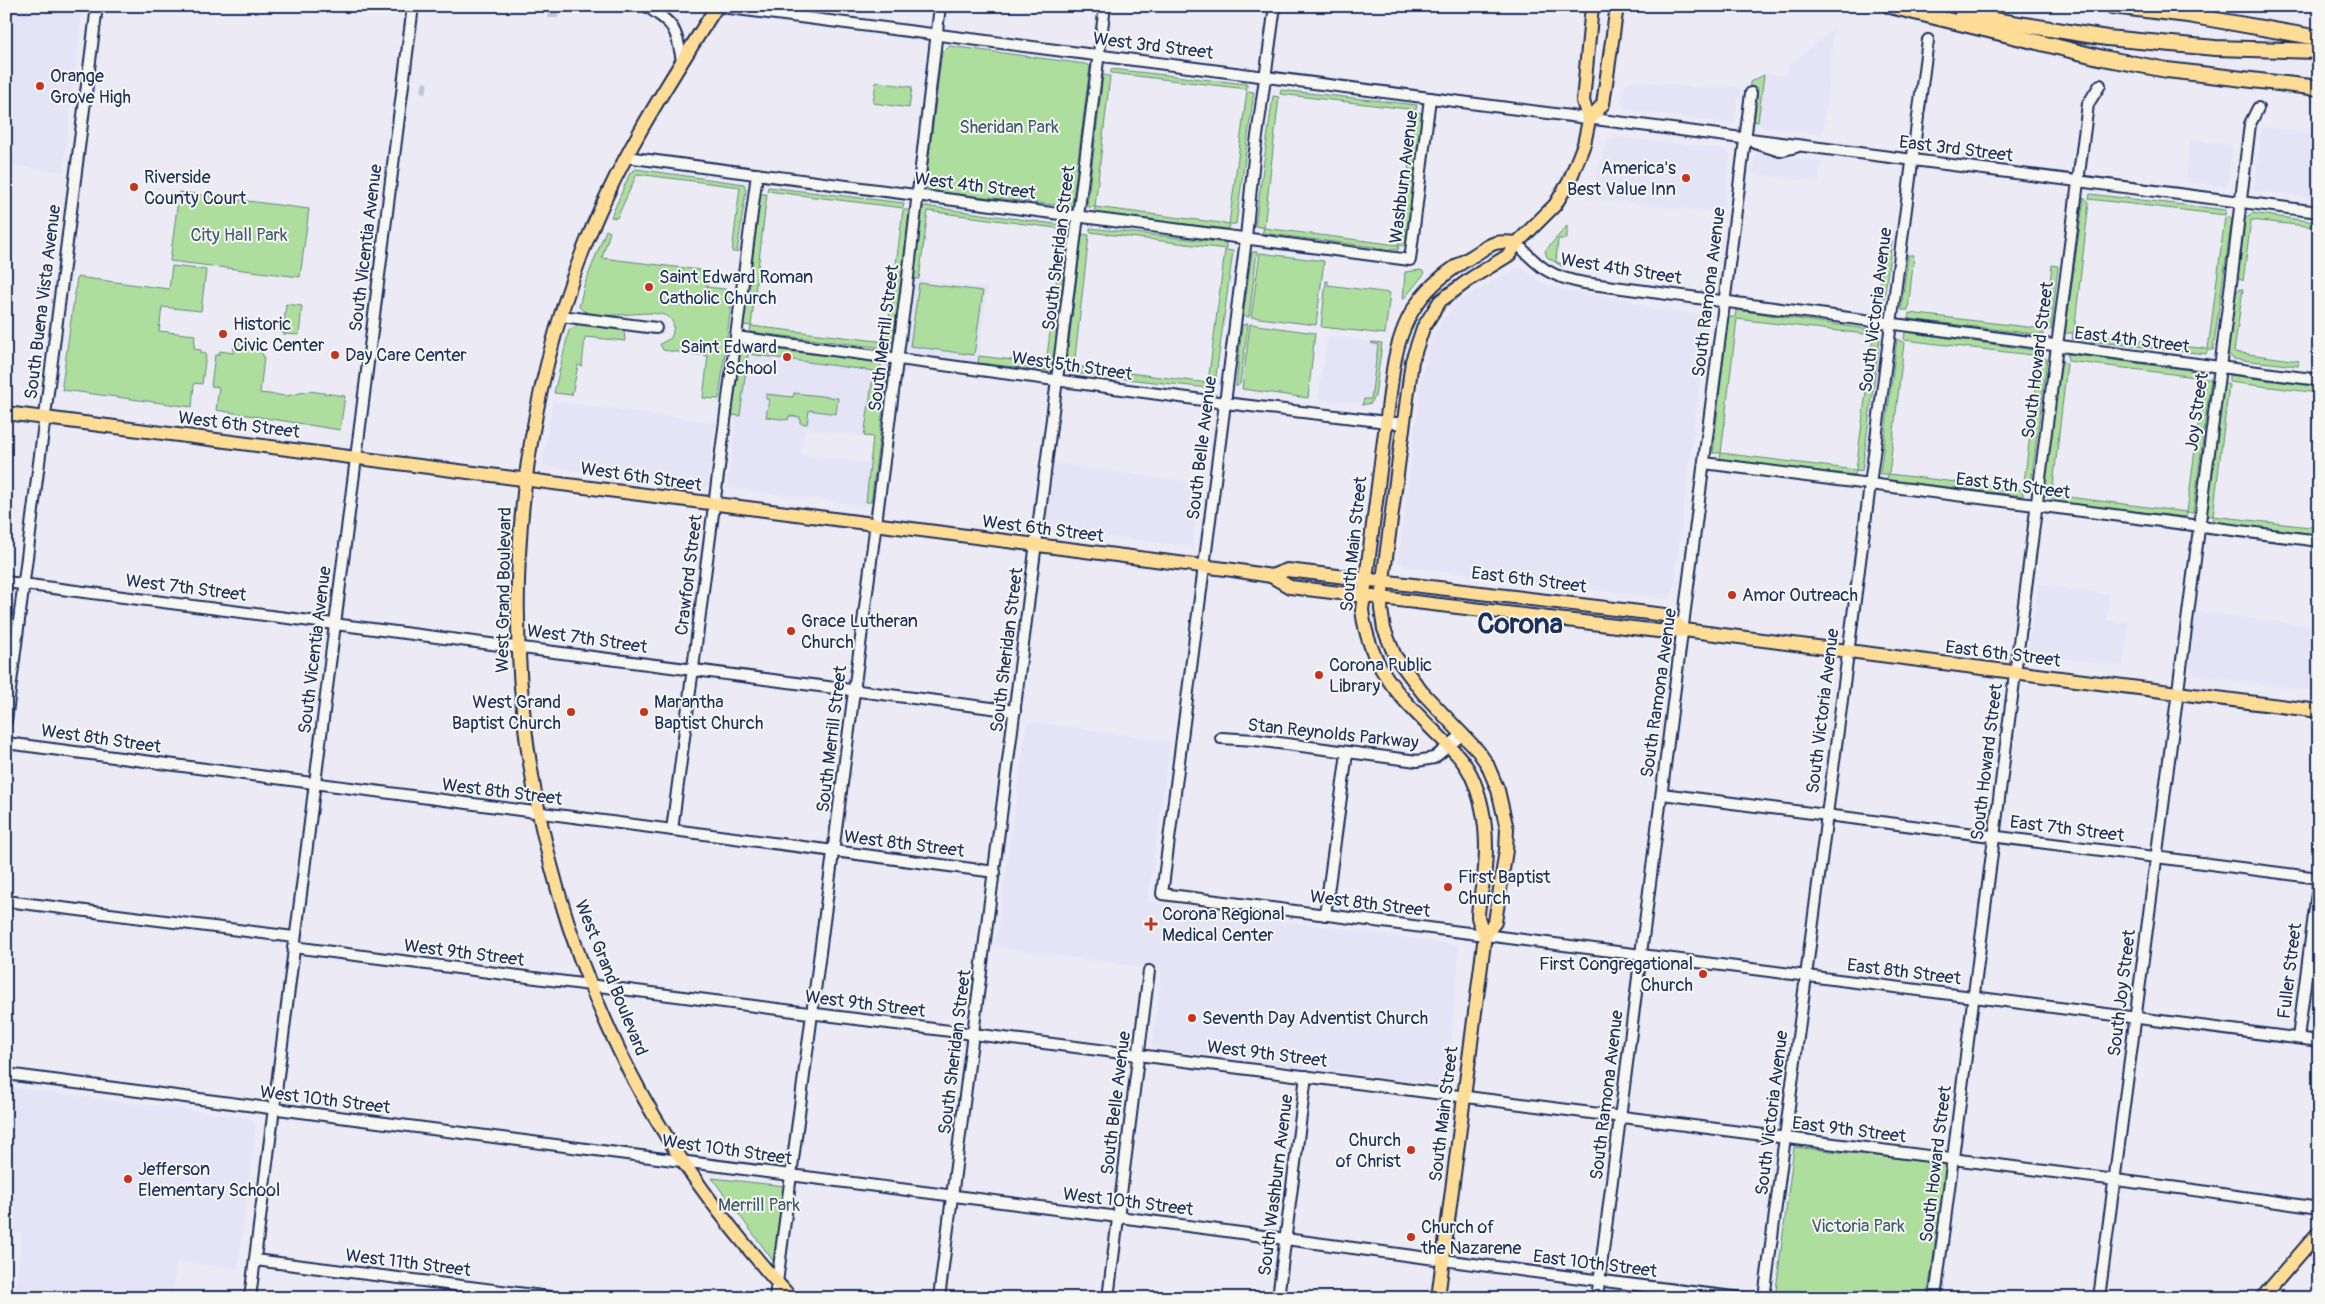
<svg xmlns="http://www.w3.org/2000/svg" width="2325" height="1304" font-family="Pangolin,sans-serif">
<rect width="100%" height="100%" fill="#ecebf5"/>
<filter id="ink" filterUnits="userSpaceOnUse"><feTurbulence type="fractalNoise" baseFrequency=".02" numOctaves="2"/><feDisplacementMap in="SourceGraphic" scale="10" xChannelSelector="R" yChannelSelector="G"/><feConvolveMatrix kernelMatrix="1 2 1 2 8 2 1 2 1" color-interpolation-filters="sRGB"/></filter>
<g filter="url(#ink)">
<g fill="#e5e4f7">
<polygon points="6,6 83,6 63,172 6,165"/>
<polygon points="1834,29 1823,135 1765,128 1758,123 1765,73 1787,76 1788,66"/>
<polygon points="1631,80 1704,88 1736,86 1741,91 1740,98 1738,98 1734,124 1627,110 1621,102 1625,84"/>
<polygon points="2262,127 2319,134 2317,199 2254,191"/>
<polygon points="1616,137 1728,149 1730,157 1723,213 1586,199 1594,183 1606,142"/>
<polygon points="2190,139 2233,145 2227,187 2185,182"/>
<polygon points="1757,153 1821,161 1819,182 1753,174 1755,154"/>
<polygon points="1518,267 1522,267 1542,283 1567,291 1626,299 1652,309 1700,314 1708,320 1673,593 1669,599 1406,567 1398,560 1422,374 1431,338 1442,320 1459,300"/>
<polygon points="913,278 988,288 978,363 910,354 907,373 888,371 880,438 805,429 801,455 870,463 864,506 727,488 736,420 732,419 740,352 747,353 749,346 883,363 886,342 904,344"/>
<polygon points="1328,335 1382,343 1375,397 1370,404 1322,400 1318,397"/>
<polygon points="552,401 716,422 707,485 700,489 542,466"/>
<polygon points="1054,463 1202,484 1192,547 1045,529"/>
<polygon points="2038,584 2110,595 2107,620 2129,623 2123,666 2028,654"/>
<polygon points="2195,611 2319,627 2319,692 2196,675 2189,665"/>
<polygon points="1027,721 1171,741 1148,902 1460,945 1447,1086 1151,1048 1162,970 995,947"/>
<polygon points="6,1087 250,1118 256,1127 238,1269 177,1262 172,1298 14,1298 22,1233 6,1231"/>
</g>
<g fill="#adde9e" stroke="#64867e">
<polygon points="950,46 1085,64 1090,66 1072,207 931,191 925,187 942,52"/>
<polygon points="1111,69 1247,84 1247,89 1111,73"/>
<polygon points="1103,75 1110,76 1095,207 1229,224 1247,91 1254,92 1236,224 1230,224 1229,229 1094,214 1095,207 1087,207"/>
<polygon points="1764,75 1758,122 1754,121 1758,88 1750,87 1750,82"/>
<polygon points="876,82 912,87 909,108 873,103"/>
<polygon points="1281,90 1417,105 1416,110 1280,94"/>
<polygon points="1273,96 1279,97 1264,228 1398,245 1416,112 1423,113 1405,246 1399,245 1398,250 1262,233 1264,228 1255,226"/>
<polygon points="636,169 744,184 746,190 737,252 732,252 740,187 637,174 617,218 611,217 630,173"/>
<polygon points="768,187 904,203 903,208 767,191"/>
<polygon points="179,192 309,209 300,277 170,261"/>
<polygon points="760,194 767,194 751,326 886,342 903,210 910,210 893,343 886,342 885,348 750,332 751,326 743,325"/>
<polygon points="2090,194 2226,210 2225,215 2089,199"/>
<polygon points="2084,197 2089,202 2074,333 2208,349 2225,217 2232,218 2213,350 2208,350 2206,354 2072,339 2073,333 2065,333"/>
<polygon points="924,206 1069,226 1053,366 1050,371 978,363 979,356 1046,364 1063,229 928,211 919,279 913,278 922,210"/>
<polygon points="2252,213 2315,222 2315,227 2251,220 2243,281 2238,278 2245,218"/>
<polygon points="1567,226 1567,239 1558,239 1556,262 1563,264 1563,267 1547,257 1545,251"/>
<polygon points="1090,228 1226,243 1226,249 1090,232"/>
<path d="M606,230L610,232L602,258L700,270L708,273L707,287L733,290L719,399L703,398L708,356L663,350L660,344L671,338C689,290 600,331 579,307L584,286Z"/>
<polygon points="1082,234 1089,235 1074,366 1208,383 1225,250 1233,251 1215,383 1209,383 1208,388 1073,373 1074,366 1066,366"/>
<polygon points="1886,241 1892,241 1883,307 1877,306"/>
<polygon points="1252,252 1257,252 1249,317 1243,316"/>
<polygon points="1260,253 1324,261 1316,325 1251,317"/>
<polygon points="1908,255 1914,255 1908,310 1901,310"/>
<polygon points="2052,265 2058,266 2058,268 2051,330 2044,329 2044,335 1908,319 1909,313 2044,329"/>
<polygon points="172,266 206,270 201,311 162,307 159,331 195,335 194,349 201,350 201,353 206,354 202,384 194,383 192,407 63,390 62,385 77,277 169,289"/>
<polygon points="1421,270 1425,273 1403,300 1405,272"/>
<polygon points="1326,281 1328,281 1328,285 1390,293 1385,334 1321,327"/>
<polygon points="919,283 983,291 974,355 910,346"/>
<polygon points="2239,289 2243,289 2234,352 2299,361 2298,366 2233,359 2227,352 2236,293"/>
<polygon points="286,304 302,306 299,335 283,334"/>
<polygon points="1736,310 1873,330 1873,335 1737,319 1721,453 1856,470 1873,337 1880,338 1862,471 1856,470 1855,475 1720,460 1721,453 1713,453 1728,317 1735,317"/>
<polygon points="579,324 624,330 625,341 585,337 582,366 578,365 572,395 554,393 569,330"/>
<polygon points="1248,324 1240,384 1236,387 1242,325"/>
<polygon points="1250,324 1315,333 1308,398 1242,389"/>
<polygon points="1905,332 2041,351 2040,356 1904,340"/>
<polygon points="1897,339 1904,343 1889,474 2023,490 2040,358 2047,359 2030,491 2023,491 2023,496 1887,480 1888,474 1880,474"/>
<polygon points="237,342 257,344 264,357 260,393 287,396 309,391 345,396 340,430 216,410 219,387 211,386 215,355 219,355 220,351 233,353 234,346"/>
<polygon points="1372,342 1382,343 1375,397 1371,403 1362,405 1364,399 1371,399 1378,345 1371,343"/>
<polygon points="749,346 881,363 881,370 888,371 871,502 866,502 873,437 864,436 874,371 748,354 740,416 732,415 740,352 747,353"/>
<polygon points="2067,354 2204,372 2204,378 2068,361"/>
<polygon points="2059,360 2067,364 2052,495 2187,512 2204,379 2211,379 2193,513 2187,512 2186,517 2051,502 2052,496 2044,495"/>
<polygon points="2229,375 2319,387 2319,393 2229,382"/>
<polygon points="2221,382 2229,385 2213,516 2319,528 2319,534 2212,523 2213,516 2205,516"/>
<polygon points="794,393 838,398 836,414 809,410 807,424 800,423 800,417 789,416 788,420 766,417 769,400 766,399 766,394 793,397"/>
<polygon points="1794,1147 1948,1164 1927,1298 1775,1298"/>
<polygon points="712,1178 785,1186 774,1262"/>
</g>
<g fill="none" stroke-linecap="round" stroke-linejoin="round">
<g stroke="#c2c5d7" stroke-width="10" stroke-dasharray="10 5" stroke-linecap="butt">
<polyline points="553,18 553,13"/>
<polyline points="422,87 427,88"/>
</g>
<g stroke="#1b2f5e" stroke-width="14">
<g id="minor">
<path d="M646,6C675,25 675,26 682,60"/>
<polyline points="713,6 2319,212"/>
<polyline points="1275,6 1254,158 1245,247 1162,894 2319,1041"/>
<polyline points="1755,143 1780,151 1796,147"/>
<polyline points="626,157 1410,260 1430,98"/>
<path d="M1517,243C1539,268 1551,277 1584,283L2319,380"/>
<polyline points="561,316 656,328"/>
<polyline points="736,337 1225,403 1404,424"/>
<polyline points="1704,463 2319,541"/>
<polyline points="6,582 1015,711"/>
<path d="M6,721C37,483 67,245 97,6"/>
<polyline points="1221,738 1255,740 1417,761 1434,758 1463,734"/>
<polyline points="6,743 995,872"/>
<polyline points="1662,794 2319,878"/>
<polyline points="672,830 757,174"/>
<polyline points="6,901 294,937"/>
<polyline points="1325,915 1347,753"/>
<polyline points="293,947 2194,1190 2319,1208"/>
<polyline points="2298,1038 2319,877"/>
<path d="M6,1074C385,1124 763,1171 1142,1220C1343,1246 1543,1275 1744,1298"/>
<polyline points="255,1260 558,1298"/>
<polyline points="250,1298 413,6"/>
<polyline points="775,1298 908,277 940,6"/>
<polyline points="939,1298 1105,6"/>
<polyline points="1108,1298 1149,971"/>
<polyline points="1278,1298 1306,1076"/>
<polyline points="1597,1298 1751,93"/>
<polyline points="1764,1298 1928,40"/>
<polyline points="1935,1298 2088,104 2100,85"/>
<polyline points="2099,1298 2231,283 2250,124 2258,108"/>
</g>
</g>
<g stroke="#1b2f5e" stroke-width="16">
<g id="major">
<path d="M717,6C665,88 617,162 582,253C478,525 502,838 641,1093C682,1168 734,1235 791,1298"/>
<polyline points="1589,120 1603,104 1617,6"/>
<polyline points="6,413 1233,570 1271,576 1290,587 1658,631 1684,630 2319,711"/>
<polyline points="1271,576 1287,570 1665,615 1684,630"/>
<polyline points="1485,935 1495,922 1506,850 1507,829 1498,790 1487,764 1478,751 1422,692 1395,656 1384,629 1381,609 1383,580 1412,361 1423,328 1440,301 1473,277 1509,255 1517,243 1555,205 1569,182 1584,144 1589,120 1583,101 1592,6"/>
<path d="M1438,1298L1485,935C1483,930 1479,923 1478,917C1478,901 1484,884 1485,868C1488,835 1485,805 1471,775C1463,758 1447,744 1434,731C1396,693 1369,665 1362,610L1393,370C1401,316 1423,285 1471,257C1492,244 1492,240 1517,243"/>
<polyline points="2262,1298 2319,1232"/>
</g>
</g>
<g stroke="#1b2f5e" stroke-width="18">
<g id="highway">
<polyline points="1890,6 2103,58 2167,70 2319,88"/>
<polyline points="2112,6 2188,15 2319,38"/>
<polyline points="1962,15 2107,38 2215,48 2319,51"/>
</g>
</g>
<use href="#minor" stroke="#f6f6f2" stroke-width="10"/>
<use href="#major" stroke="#ffdd96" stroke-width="12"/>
<use href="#highway" stroke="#ffdd96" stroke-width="14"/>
</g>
</g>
<g fill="#c8321e" stroke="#f6f6f2" stroke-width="2">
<circle cx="40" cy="86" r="5"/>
<circle cx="1686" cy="178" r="5"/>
<circle cx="134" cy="187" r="5"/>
<circle cx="649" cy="287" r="5"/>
<circle cx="223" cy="334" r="5"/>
<circle cx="335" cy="355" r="5"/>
<circle cx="787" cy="357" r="5"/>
<circle cx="1732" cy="595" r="5"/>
<circle cx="791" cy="631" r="5"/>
<circle cx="1319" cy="675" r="5"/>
<circle cx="571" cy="712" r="5"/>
<circle cx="644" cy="712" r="5"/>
<circle cx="1448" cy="887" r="5"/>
<path d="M1148.5 916.5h5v5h5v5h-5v5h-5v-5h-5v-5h5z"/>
<circle cx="1703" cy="974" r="5"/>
<circle cx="1192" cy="1018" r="5"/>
<circle cx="1411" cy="1150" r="5"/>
<circle cx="128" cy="1179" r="5"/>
<circle cx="1411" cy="1237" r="5"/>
</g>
<g text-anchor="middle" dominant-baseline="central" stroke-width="4" stroke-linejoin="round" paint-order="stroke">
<g font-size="18" fill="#1b2f5e" stroke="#f6f6f2">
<text transform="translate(1153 46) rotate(7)">West 3rd Street</text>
<text transform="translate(1956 149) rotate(7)">East 3rd Street</text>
<text transform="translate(1404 177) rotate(-83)">Washburn Avenue</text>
<text transform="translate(975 186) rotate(7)">West 4th Street</text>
<text transform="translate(366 248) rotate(-83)">South Vicentia Avenue</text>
<text transform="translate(1059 248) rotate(-83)">South Sheridan Street</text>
<text transform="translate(1621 269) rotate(9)">West 4th Street</text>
<text transform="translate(1709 292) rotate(-83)">South Ramona Avenue</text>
<text transform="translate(43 302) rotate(-83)">South Buena Vista Avenue</text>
<text transform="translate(1876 310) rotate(-83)">South Victoria Avenue</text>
<text transform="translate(884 338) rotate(-83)">South Merrill Street</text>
<text transform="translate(2132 340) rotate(7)">East 4th Street</text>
<text transform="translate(2038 360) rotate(-83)">South Howard Street</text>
<text transform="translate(1072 366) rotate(8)">West 5th Street</text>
<text transform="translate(2197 412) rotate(-82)">Joy Street</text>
<text transform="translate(239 425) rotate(7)">West 6th Street</text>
<text transform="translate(1202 448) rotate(-83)">South Belle Avenue</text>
<text transform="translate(641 477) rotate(8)">West 6th Street</text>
<text transform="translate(2013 486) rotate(7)">East 5th Street</text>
<text transform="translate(1043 529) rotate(7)">West 6th Street</text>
<text transform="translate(1354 544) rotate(-84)">South Main Street</text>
<text transform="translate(689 575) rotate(-83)">Crawford Street</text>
<text transform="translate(1529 580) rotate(7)">East 6th Street</text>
<text transform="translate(186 588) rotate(7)">West 7th Street</text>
<text transform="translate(504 590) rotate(-89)">West Grand Boulevard</text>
<text transform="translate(587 639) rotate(8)">West 7th Street</text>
<text transform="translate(315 650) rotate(-83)">South Vicentia Avenue</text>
<text transform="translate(1007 650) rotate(-83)">South Sheridan Street</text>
<text transform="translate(2003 654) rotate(7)">East 6th Street</text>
<text transform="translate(1659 693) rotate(-82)">South Ramona Avenue</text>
<text transform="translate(1823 711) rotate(-83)">South Victoria Avenue</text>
<text transform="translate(1333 734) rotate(6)">Stan Reynolds Parkway</text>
<text transform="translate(101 739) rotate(8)">West 8th Street</text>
<text transform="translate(832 739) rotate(-83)">South Merrill Street</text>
<text transform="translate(1987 762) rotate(-83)">South Howard Street</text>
<text transform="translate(502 792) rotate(7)">West 8th Street</text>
<text transform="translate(2067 829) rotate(7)">East 7th Street</text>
<text transform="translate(904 844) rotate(7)">West 8th Street</text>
<text transform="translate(1370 904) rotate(7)">West 8th Street</text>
<text transform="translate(464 953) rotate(7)">West 9th Street</text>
<text transform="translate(2290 971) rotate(-83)">Fuller Street</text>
<text transform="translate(1904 972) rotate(7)">East 8th Street</text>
<text transform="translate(611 978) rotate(68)">West Grand Boulevard</text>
<text transform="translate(2122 993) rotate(-83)">South Joy Street</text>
<text transform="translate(865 1004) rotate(7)">West 9th Street</text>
<text transform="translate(955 1052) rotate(-83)">South Sheridan Street</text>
<text transform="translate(1267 1054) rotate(7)">West 9th Street</text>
<text transform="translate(1607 1095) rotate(-83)">South Ramona Avenue</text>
<text transform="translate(325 1100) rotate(7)">West 10th Street</text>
<text transform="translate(1116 1103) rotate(-83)">South Belle Avenue</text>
<text transform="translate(1772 1113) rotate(-83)">South Victoria Avenue</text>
<text transform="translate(1444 1114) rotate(-83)">South Main Street</text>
<text transform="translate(1849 1130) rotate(7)">East 9th Street</text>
<text transform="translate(727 1150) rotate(8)">West 10th Street</text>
<text transform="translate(1936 1164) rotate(-83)">South Howard Street</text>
<text transform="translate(1276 1185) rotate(-83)">South Washburn Avenue</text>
<text transform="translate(1128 1202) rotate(7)">West 10th Street</text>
<text transform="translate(408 1263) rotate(7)">West 11th Street</text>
<text transform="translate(1595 1264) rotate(7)">East 10th Street</text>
</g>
<g font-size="18" fill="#1b2f5e" stroke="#f6f6f2" text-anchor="start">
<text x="50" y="76">Orange<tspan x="50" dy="21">Grove High</tspan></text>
<text x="1676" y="168" text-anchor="end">America's<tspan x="1676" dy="21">Best Value Inn</tspan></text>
<text x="144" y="177">Riverside<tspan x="144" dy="21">County Court</tspan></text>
<text x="659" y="277">Saint Edward Roman<tspan x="659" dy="21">Catholic Church</tspan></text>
<text x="233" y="324">Historic<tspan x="233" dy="21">Civic Center</tspan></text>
<text x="777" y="347" text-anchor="end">Saint Edward<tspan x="777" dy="21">School</tspan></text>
<text x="345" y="355">Day Care Center</text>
<text x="1742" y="595">Amor Outreach</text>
<text x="801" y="621">Grace Lutheran<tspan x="801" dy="21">Church</tspan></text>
<text x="1329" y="665">Corona Public<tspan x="1329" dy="21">Library</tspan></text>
<text x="561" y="702" text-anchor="end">West Grand<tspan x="561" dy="21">Baptist Church</tspan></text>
<text x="654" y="702">Marantha<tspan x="654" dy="21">Baptist Church</tspan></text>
<text x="1458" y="877">First Baptist<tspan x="1458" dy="21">Church</tspan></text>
<text x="1162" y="914">Corona Regional<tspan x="1162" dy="21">Medical Center</tspan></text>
<text x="1693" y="964" text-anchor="end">First Congregational<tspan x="1693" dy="21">Church</tspan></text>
<text x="1202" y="1018">Seventh Day Adventist Church</text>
<text x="1401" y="1140" text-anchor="end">Church<tspan x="1401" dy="21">of Christ</tspan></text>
<text x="138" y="1169">Jefferson<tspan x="138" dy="21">Elementary School</tspan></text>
<text x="1421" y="1227">Church of<tspan x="1421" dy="21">the Nazarene</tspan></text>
</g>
<g font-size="18" fill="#405b6e" stroke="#f6f6f2">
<text x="1009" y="127">Sheridan Park</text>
<text x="239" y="235">City Hall Park</text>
<text x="759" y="1205">Merrill Park</text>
<text x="1858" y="1226">Victoria Park</text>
</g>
<g font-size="28" font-weight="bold" fill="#1b2f5e" stroke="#f6f6f2">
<text x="1520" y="624">Corona</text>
</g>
</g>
<rect width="2325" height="1304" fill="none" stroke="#f6f6f2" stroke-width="25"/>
<rect x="12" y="12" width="2300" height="1279" fill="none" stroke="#1b2f5e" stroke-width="2" filter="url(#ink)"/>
</svg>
